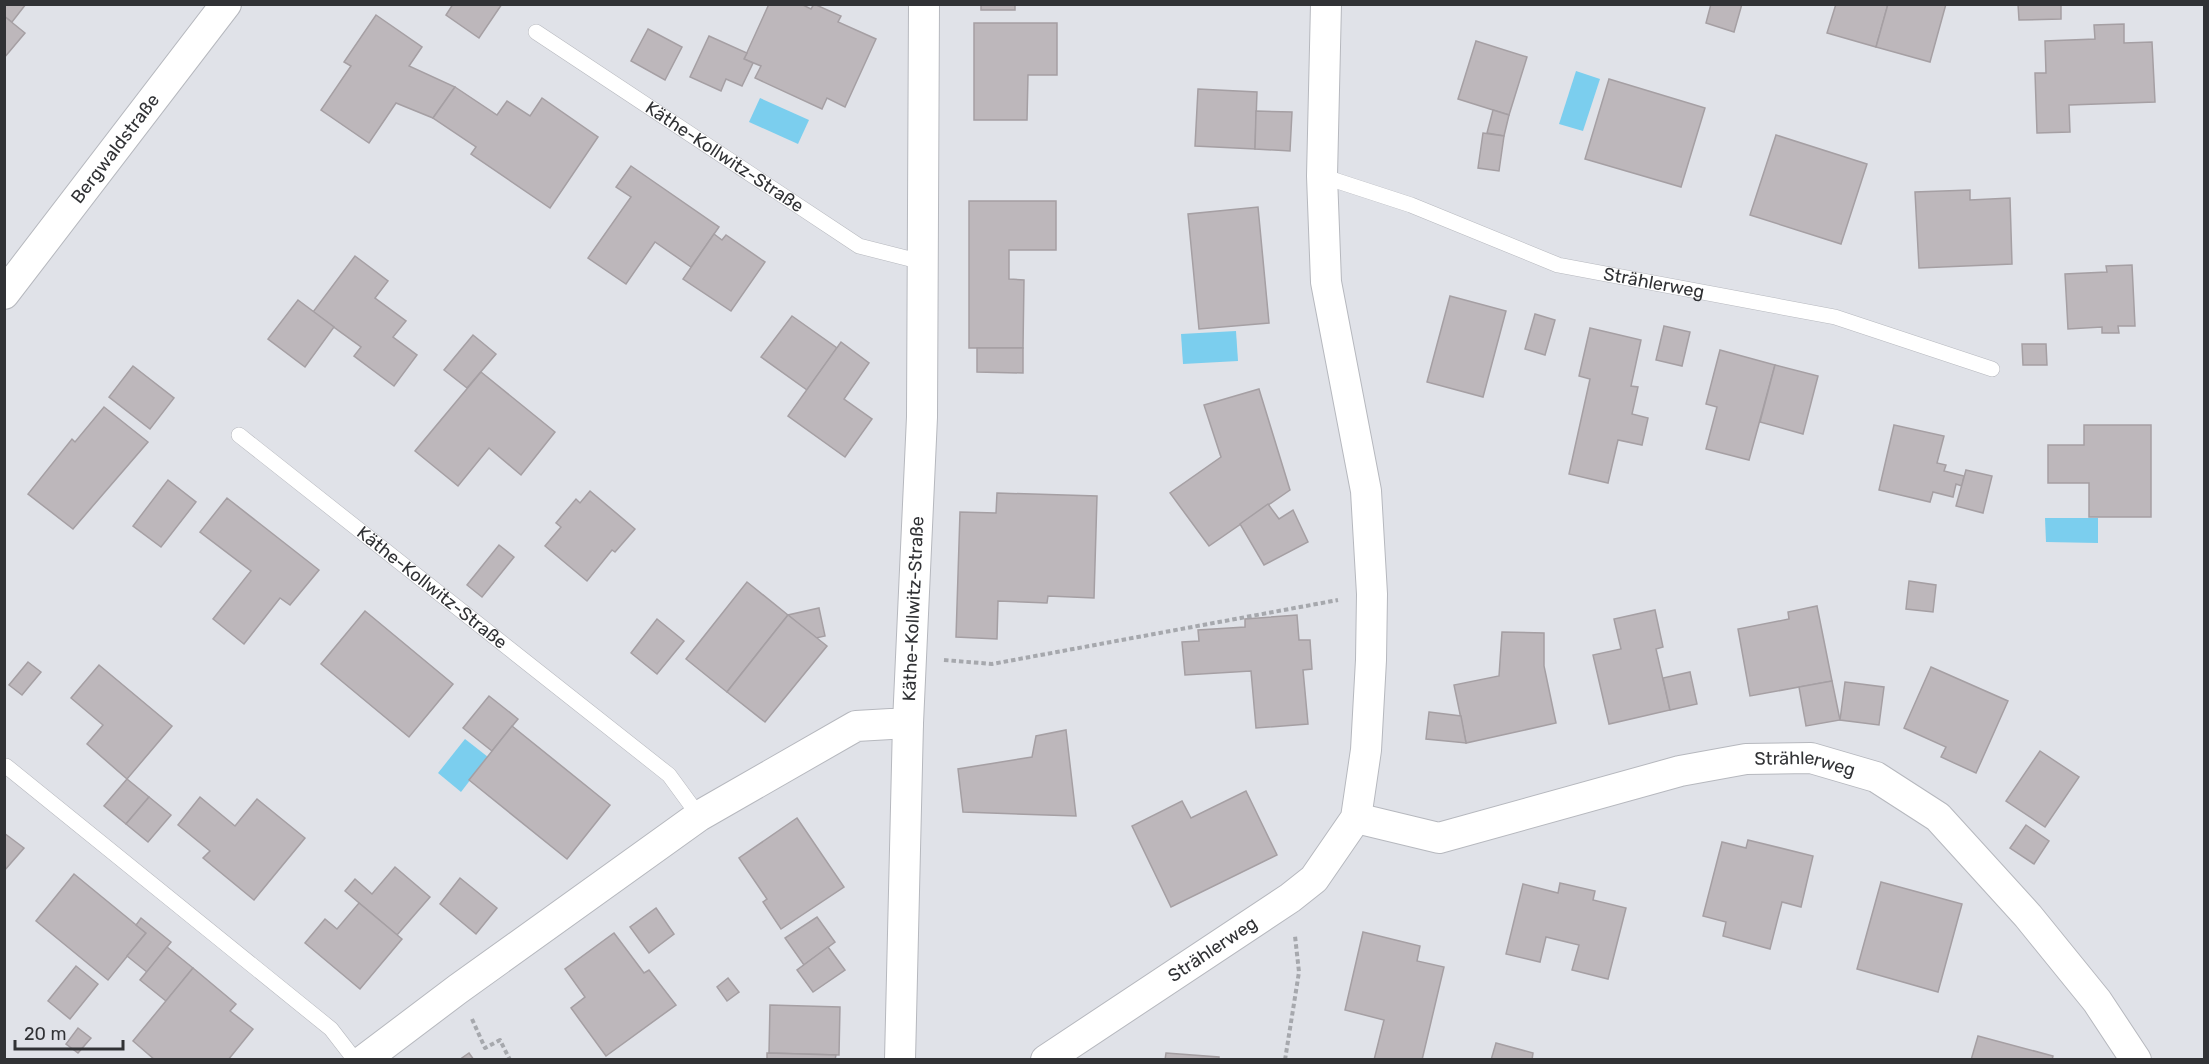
<svg xmlns="http://www.w3.org/2000/svg" width="2209" height="1064" font-family="Rubik,sans-serif">
<rect width="100%" height="100%" fill="#e0e2e8"/>
<g fill="#7bceee">
<polygon points="1576,71 1600,79 1583,131 1559,124"/>
<polygon points="760,98 809,120 798,144 749,122"/>
<polygon points="1236,331 1238,361 1183,364 1181,334"/>
<polygon points="2045,518 2098,518 2098,543 2046,542"/>
<polygon points="465,739 488,757 461,792 438,773"/>
</g>
<g fill="#bdb7bb" stroke="#a59fa3" stroke-width="1.5">
<polygon points="4,4 26,4 12,22 4,16"/>
<polygon points="453,4 502,4 479,38 446,15"/>
<polygon points="769,4 801,4 811,9 814,4 841,16 838,22 876,39 845,107 827,98 822,109 755,78 761,66 744,59"/>
<rect x="981" y="4" width="34" height="6"/>
<polygon points="1711,4 1742,4 1734,32 1706,23"/>
<polygon points="1836,4 1888,4 1876,47 1827,33"/>
<polygon points="1888,4 1946,4 1930,62 1876,47"/>
<polygon points="2018,4 2061,4 2061,19 2019,20"/>
<polygon points="376,15 422,47 409,66 455,87 433,118 396,103 369,143 321,110 351,66 344,62"/>
<polygon points="4,16 25,33 4,58"/>
<polygon points="974,23 1057,23 1057,75 1028,75 1027,120 974,120"/>
<polygon points="2124,24 2124,43 2152,42 2155,102 2069,105 2070,132 2037,133 2035,73 2046,73 2045,41 2095,39 2094,25"/>
<polygon points="648,29 682,47 665,80 631,61"/>
<polygon points="709,36 747,53 744,59 753,63 742,86 726,79 721,91 690,77"/>
<polygon points="1476,41 1527,57 1509,115 1458,99"/>
<polygon points="1609,79 1705,108 1681,187 1585,159"/>
<polygon points="455,87 497,115 507,101 530,116 542,98 598,137 550,208 471,154 476,147 433,118"/>
<polygon points="1198,89 1257,92 1255,149 1195,146"/>
<polygon points="1493,110 1509,115 1504,136 1487,133"/>
<polygon points="1256,111 1292,112 1290,151 1255,149"/>
<polygon points="1483,133 1504,136 1499,171 1478,168"/>
<polygon points="1776,135 1867,164 1841,244 1750,215"/>
<polygon points="631,166 719,227 691,267 655,242 626,284 588,258 631,197 616,187"/>
<polygon points="1970,190 1970,200 2010,198 2012,264 1919,268 1915,192"/>
<polygon points="969,201 1056,201 1056,250 1009,250 1009,279 1024,280 1023,348 969,348"/>
<polygon points="1258,207 1269,323 1199,329 1188,214"/>
<polygon points="714,234 722,240 726,235 765,262 731,311 683,279"/>
<polygon points="355,256 388,281 375,298 406,321 393,337 417,355 394,386 354,356 361,347 313,312"/>
<polygon points="2132,265 2135,326 2118,326 2119,333 2102,333 2102,327 2068,329 2065,274 2107,272 2106,266"/>
<polygon points="1450,296 1506,311 1483,397 1427,382"/>
<polygon points="298,300 334,327 305,367 268,339"/>
<polygon points="1535,314 1555,320 1545,355 1525,349"/>
<polygon points="792,316 837,348 807,390 761,357"/>
<polygon points="1664,326 1690,332 1682,366 1656,360"/>
<polygon points="1590,328 1641,340 1631,386 1638,387 1632,414 1648,418 1642,445 1618,440 1608,483 1569,474 1590,379 1579,376"/>
<polygon points="473,335 496,354 467,388 444,370"/>
<polygon points="841,342 869,363 844,399 872,419 845,457 788,416"/>
<polygon points="2022,344 2046,344 2047,365 2023,365"/>
<polygon points="977,348 1023,348 1023,373 977,372"/>
<polygon points="1720,350 1775,365 1749,460 1706,449 1717,407 1706,404"/>
<polygon points="1775,365 1818,376 1803,434 1760,422"/>
<polygon points="133,366 174,398 150,429 109,397"/>
<polygon points="481,372 555,432 521,475 489,448 458,486 415,451"/>
<polygon points="1259,389 1290,490 1209,546 1170,493 1221,457 1204,405"/>
<polygon points="104,407 148,442 73,529 28,494 72,439 75,442"/>
<polygon points="1894,425 1944,436 1937,463 1946,465 1944,471 1964,476 1962,486 1956,484 1953,497 1933,492 1930,502 1879,490"/>
<polygon points="2084,425 2151,425 2151,517 2089,517 2089,483 2048,483 2048,445 2084,445"/>
<polygon points="1966,470 1992,476 1983,513 1956,506"/>
<polygon points="168,480 196,502 161,547 133,526"/>
<polygon points="590,491 635,529 615,552 612,550 587,581 545,546 561,527 556,523 576,499 580,503"/>
<polygon points="997,493 1097,496 1094,598 1048,596 1047,603 998,601 997,639 956,637 960,512 996,513"/>
<polygon points="227,498 319,570 290,605 280,598 244,644 213,619 251,571 200,532"/>
<polygon points="1268,504 1279,519 1293,510 1308,542 1264,565 1240,524"/>
<polygon points="499,545 514,557 482,597 467,585"/>
<polygon points="1909,581 1936,585 1933,612 1906,609"/>
<polygon points="747,582 788,615 727,692 686,659"/>
<polygon points="1817,606 1832,681 1750,696 1738,629 1789,619 1788,612"/>
<polygon points="819,608 825,636 816,638 788,615"/>
<polygon points="1655,610 1663,647 1656,649 1670,710 1609,724 1593,655 1621,649 1614,619"/>
<polygon points="365,611 453,684 409,737 321,664"/>
<polygon points="788,615 827,646 765,722 727,692"/>
<polygon points="1297,615 1299,640 1310,640 1312,669 1303,670 1308,724 1256,728 1251,671 1185,675 1182,642 1199,641 1198,630 1245,627 1245,619"/>
<polygon points="657,619 684,641 657,674 631,653"/>
<polygon points="1502,632 1544,633 1544,666 1556,723 1466,743 1454,685 1499,676"/>
<polygon points="28,662 41,672 22,695 9,685"/>
<polygon points="99,665 172,726 127,779 87,744 103,725 71,698"/>
<polygon points="1931,667 2008,701 1976,773 1941,757 1946,747 1904,728"/>
<polygon points="1690,672 1697,704 1670,710 1663,678"/>
<polygon points="1832,681 1840,720 1806,726 1799,687"/>
<polygon points="1845,682 1884,687 1879,725 1840,720"/>
<polygon points="489,696 518,719 492,751 463,728"/>
<polygon points="1429,712 1461,716 1466,743 1426,739"/>
<polygon points="512,726 610,805 567,859 469,780"/>
<polygon points="1066,730 1076,816 963,812 958,769 1032,757 1036,736"/>
<polygon points="2040,751 2079,777 2045,827 2006,801"/>
<polygon points="127,779 149,797 126,824 104,806"/>
<polygon points="1246,791 1277,855 1171,907 1132,826 1182,801 1191,818"/>
<polygon points="149,797 171,815 148,842 126,824"/>
<polygon points="200,797 235,826 257,799 305,838 254,900 203,858 210,851 178,825"/>
<polygon points="797,818 844,887 781,929 763,902 767,899 739,858"/>
<polygon points="2026,825 2049,841 2034,864 2010,848"/>
<polygon points="4,833 24,848 4,871"/>
<polygon points="1748,840 1813,856 1801,907 1782,902 1770,949 1723,936 1726,922 1703,916 1722,842 1746,848"/>
<polygon points="395,867 430,897 397,935 345,891 355,879 372,894"/>
<polygon points="74,874 146,933 108,980 36,921"/>
<polygon points="460,878 497,908 476,934 440,904"/>
<polygon points="1881,882 1962,904 1938,992 1857,969"/>
<polygon points="1560,883 1595,891 1593,900 1626,908 1608,979 1572,970 1579,945 1546,937 1540,962 1506,954 1523,884 1558,893"/>
<polygon points="359,903 402,939 360,989 305,943 325,919 337,929"/>
<polygon points="656,908 674,934 649,953 630,927"/>
<polygon points="817,917 835,942 804,965 785,938"/>
<polygon points="141,918 171,942 147,972 127,956 146,933 136,925"/>
<polygon points="1363,932 1420,946 1417,961 1444,967 1422,1060 1374,1060 1384,1020 1345,1010"/>
<polygon points="614,933 644,973 649,970 676,1005 606,1056 571,1008 585,997 565,969"/>
<polygon points="167,947 193,968 166,1001 140,980"/>
<polygon points="828,947 845,970 813,992 797,970"/>
<polygon points="76,966 98,984 70,1019 48,1001"/>
<polygon points="193,968 236,1004 230,1011 253,1029 228,1060 155,1060 133,1041"/>
<polygon points="728,978 739,992 727,1001 717,987"/>
<polygon points="770,1005 840,1007 839,1055 769,1053"/>
<polygon points="78,1028 91,1038 78,1053 66,1044"/>
<polygon points="1978,1036 2053,1056 2052,1060 1971,1060"/>
<polygon points="1496,1043 1533,1053 1532,1060 1491,1060"/>
<polygon points="469,1053 474,1060 459,1060"/>
<polygon points="767,1053 836,1055 835,1060 767,1060"/>
<polygon points="1166,1053 1219,1057 1219,1060 1165,1060"/>
</g>
<g fill="none" stroke-linecap="round" stroke-linejoin="round">
<g stroke="#b6b8be" stroke-width="16">
<g id="service">
<path id="s1" d="M536,32L859,246L922,262"/>
<path id="s2" d="M1322,176L1411,205L1558,265L1835,317L1992,369"/>
<path id="s3" d="M239,435L669,775L699,816"/>
<polyline points="6,766 331,1029 355,1060"/>
</g>
</g>
<g stroke="#b6b8be" stroke-width="32">
<g id="minor">
<path id="s4" d="M4,294L226,4"/>
<path id="s5" d="M1356,818L1439,838L1680,771L1746,759L1811,758L1876,777L1938,817L2028,916L2097,1001L2136,1060"/>
<path id="s6" d="M364,1060L458,989L699,816L856,726L908,723L922,417L924,4"/>
<polyline points="900,1060 908,723"/>
<path id="s7" d="M1046,1060L1290,898L1314,879L1356,818L1366,750L1371,660L1372,594L1366,491L1326,282L1322,176L1326,4"/>
</g>
</g>
<g stroke="#a6a8ad" stroke-width="4" stroke-dasharray="4.5 3" stroke-linecap="butt">
<polyline points="944,660 992,664 1338,600"/>
<polyline points="472,1019 485,1048 500,1040 510,1060"/>
<polyline points="1285,1060 1299,972 1295,936"/>
</g>
<use href="#service" stroke="#fff" stroke-width="15"/>
<use href="#minor" stroke="#fff" stroke-width="30"/>
</g>
<g text-anchor="middle" dominant-baseline="central" stroke-width="4.5" stroke-linejoin="round" paint-order="stroke">
<g font-size="18" fill="#313235" stroke="#e0e2e8">
<text stroke="none"><textPath href="#s4" startOffset="183">Bergwaldstraße</textPath></text>
<text stroke="none"><textPath href="#s1" startOffset="226">Käthe-Kollwitz-Straße</textPath></text>
<text stroke="none"><textPath href="#s2" startOffset="350">Strählerweg</textPath></text>
<text stroke="none"><textPath href="#s3" startOffset="246">Käthe-Kollwitz-Straße</textPath></text>
<text stroke="none"><textPath href="#s6" startOffset="762">Käthe-Kollwitz-Straße</textPath></text>
<text stroke="none"><textPath href="#s5" startOffset="462">Strählerweg</textPath></text>
<text stroke="none"><textPath href="#s7" startOffset="200">Strählerweg</textPath></text>
</g>
</g>
<rect width="2209" height="1064" fill="none" stroke="#313235" stroke-width="12"/>
<path d="M15 1040v9h108v-9" fill="none" stroke="#313235" stroke-width="3"/>
<text x="24" y="1040" font-size="18" fill="#313235" stroke="#e0e2e8" stroke-width="4.5" paint-order="stroke">20 m</text>
</svg>
